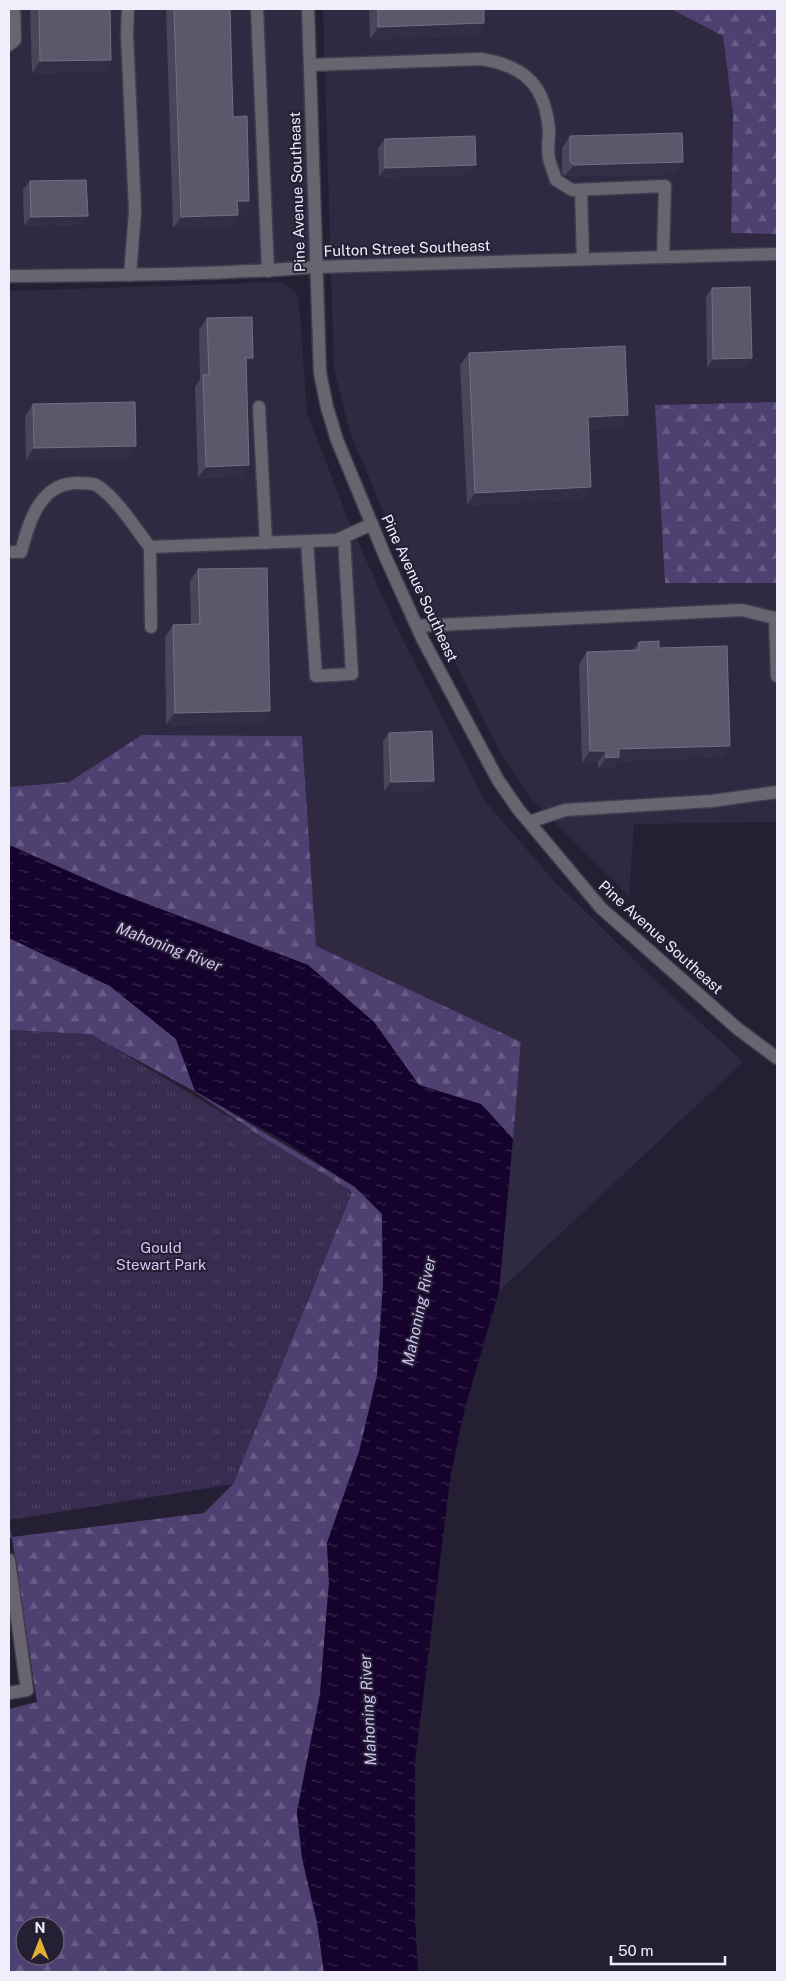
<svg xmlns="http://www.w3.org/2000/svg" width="786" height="1981" font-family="'Public Sans',sans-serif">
<defs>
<pattern id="forest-firs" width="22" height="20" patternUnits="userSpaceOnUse" patternTransform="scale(1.25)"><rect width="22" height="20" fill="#4e4071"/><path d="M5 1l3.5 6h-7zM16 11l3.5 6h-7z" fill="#685c86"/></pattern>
<pattern id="park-tufts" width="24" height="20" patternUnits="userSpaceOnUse" patternTransform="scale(1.25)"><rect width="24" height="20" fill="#372d50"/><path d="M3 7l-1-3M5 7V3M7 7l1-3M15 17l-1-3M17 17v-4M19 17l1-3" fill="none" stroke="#4b4261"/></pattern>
<pattern id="water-ripples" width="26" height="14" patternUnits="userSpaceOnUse" patternTransform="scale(1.25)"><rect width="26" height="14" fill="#15032e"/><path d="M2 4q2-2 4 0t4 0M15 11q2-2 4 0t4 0" fill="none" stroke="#38284d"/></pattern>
</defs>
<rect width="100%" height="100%" fill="#251f33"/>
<g fill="#302942">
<polygon points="9,9 308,9 316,267 9,276"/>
<polygon points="323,9 671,9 723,36 733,115 731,233 777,234 777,402 656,405 665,583 777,583 777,822 634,824 629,896 530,797 502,755 403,560 350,432 334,369"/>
<polygon points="282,282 297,293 300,316 307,414 349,521 391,616 484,800 553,880 661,986 743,1062 499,1291 521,1042 316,947 302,736 142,735 69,782 9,787 9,291"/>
</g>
<g fill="url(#forest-firs)" fill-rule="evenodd">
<polygon points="671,9 777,9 777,234 731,233 733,115 723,36"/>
<polygon points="777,402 777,583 665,583 655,405"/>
<polygon points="142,735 302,736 316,946 521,1042 513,1139 485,1108 419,1085 374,1022 308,965 113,891 9,845 9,787 69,782"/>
<path d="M9,938L110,986L176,1039L195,1091L355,1187L382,1213L383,1284L377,1376L359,1452L327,1543L329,1583L320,1694L297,1812L302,1858L317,1922L324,1972H9V1709L37,1702L12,1538L9,1537V1523L12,1537L204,1513L233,1484L352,1192L266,1140L194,1091L91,1035L9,1030ZM25,1926H55V1956H25Z"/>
</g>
<polygon fill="url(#park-tufts)" points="9,1030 91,1034 352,1191 233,1484 9,1520"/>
<polygon fill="url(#water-ripples)" points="9,845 113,891 308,965 374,1022 419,1085 481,1104 513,1139 499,1291 465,1408 451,1473 415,1762 415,1917 418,1972 324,1972 317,1922 302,1858 297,1812 320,1694 329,1583 327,1543 359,1452 377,1376 383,1284 382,1214 355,1187 286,1142 195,1091 176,1039 110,986 9,938"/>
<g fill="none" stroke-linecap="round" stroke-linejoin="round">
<g stroke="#423c4f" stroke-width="15">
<g id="minor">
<polyline points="128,9 127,34 135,211 130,275"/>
<polyline points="257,9 268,271"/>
<polyline points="308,9 320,373 327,407 337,440 385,556 423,640 498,780 518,809 601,908 738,1029 777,1058"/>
<polyline points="9,45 15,40 14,9"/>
<path d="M310,65L481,59C525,66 545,85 549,130C549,139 547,149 549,158C550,165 554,173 556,180L572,190L665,186L663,257"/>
<polyline points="581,190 583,259"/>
<path d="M9,276C111,275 214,275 316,267L777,254"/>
<polyline points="259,407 266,543"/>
<polyline points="307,541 316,676 352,674 344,537"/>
<polyline points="150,547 151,627"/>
<path d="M9,552H21C29,522 40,481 80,483C85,483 94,483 98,486C119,501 134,527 150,547L337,540L372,524"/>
<polyline points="417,626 742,610 775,618 777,676"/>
<polyline points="529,822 565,810 712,801 777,792"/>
<polyline points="9,1560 27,1690 9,1693"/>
</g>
</g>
<use href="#minor" stroke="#686570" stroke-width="12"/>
</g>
<g fill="#4a4559">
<polygon points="30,9 110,9 111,60 103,71 32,73"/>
<polygon points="166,9 230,9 233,117 249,201 241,212 238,212 238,215 230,226 173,228"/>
<polygon points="369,9 484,9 484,23 476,35 370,39"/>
<polygon points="570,136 683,162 675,174 565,176 562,173 562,148"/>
<polygon points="385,139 470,174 379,177 378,148"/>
<polygon points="30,181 88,216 81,224 24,226 23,190"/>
<polygon points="712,288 752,358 746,367 707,368 706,297"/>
<polygon points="207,318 246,368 249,465 241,477 198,478 195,387 200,379 199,330"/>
<polygon points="469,353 620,427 588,429 583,499 467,505 460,365"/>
<polygon points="33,404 136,446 128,458 26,460 25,416"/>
<polygon points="198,569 262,723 166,725 165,637 173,625 191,625 190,581"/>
<polygon points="639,642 659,648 730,746 722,757 616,761 611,769 598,769 598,762 582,763 579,664 587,652 633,650"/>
<polygon points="389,733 434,781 427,790 384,791 383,741"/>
</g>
<g fill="#332e43">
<polygon points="484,23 476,35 370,39 378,27"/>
<polygon points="111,60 103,71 32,73 40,61"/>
<polygon points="683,162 675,174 565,176 574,165"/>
<polygon points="476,165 470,174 379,177 385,168"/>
<polygon points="237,201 249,201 241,212 229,213"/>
<polygon points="238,215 230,226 173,228 181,217"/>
<polygon points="88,216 81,224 24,226 31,217"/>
<polygon points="246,358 253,358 245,369"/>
<polygon points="752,358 746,367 707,368 713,359"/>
<polygon points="628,415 620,427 580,429 588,417"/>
<polygon points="136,446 128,458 26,460 34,448"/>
<polygon points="249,465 241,477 198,478 206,467"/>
<polygon points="591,487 583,499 467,505 475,493"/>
<polygon points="270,711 262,723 166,725 175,713"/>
<polygon points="730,746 722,757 616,761 611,769 598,769 606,758 619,749"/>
<polygon points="590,751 606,751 598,762 582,763"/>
<polygon points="434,781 427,790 384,791 391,782"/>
</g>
<g fill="#5c576b" stroke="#736f82">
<polygon points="39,9 110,9 111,60 40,61"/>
<polygon points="174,9 230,9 233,117 247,116 249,201 237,201 238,215 181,217"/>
<polygon points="378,9 484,9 484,23 378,27"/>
<polygon points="682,133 683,162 574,165 570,161 570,136"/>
<polygon points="475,136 476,165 385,168 385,139"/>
<polygon points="86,180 88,216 31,217 30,181"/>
<polygon points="750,287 752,358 713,359 712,288"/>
<polygon points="252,317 253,358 246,358 249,465 206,467 203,375 209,375 207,318"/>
<polygon points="625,346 628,415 588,417 591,487 475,493 469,353"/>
<polygon points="135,402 136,446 34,448 33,404"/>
<polygon points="267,568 270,711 175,713 173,625 200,624 198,569"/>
<polygon points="659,641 659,648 727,646 730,746 619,749 619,757 606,758 606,751 590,751 587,652 639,650 639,642"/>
<polygon points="432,731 434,781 391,782 389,733"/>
</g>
<g text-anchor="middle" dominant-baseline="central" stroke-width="4" stroke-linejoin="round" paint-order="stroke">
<g font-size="15" fill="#f1eefc" stroke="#251f33">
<text transform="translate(297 192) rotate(-92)">Pine Avenue Southeast</text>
<text transform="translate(407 248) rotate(-2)">Fulton Street Southeast</text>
<text transform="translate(420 588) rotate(65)">Pine Avenue Southeast</text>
<text transform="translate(661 937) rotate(42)">Pine Avenue Southeast</text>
</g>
<g font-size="15" fill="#d3c8f7" stroke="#251f33">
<text x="161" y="1247">Gould<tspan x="161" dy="17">Stewart Park</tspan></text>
</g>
<g font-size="16" font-style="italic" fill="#cfc3f3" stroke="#251f33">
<text transform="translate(169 947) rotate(21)">Mahoning River</text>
<text transform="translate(419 1311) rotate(-78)">Mahoning River</text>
<text transform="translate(368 1710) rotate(-93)">Mahoning River</text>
</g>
</g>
<rect width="786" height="1981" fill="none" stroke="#f1eefc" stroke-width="20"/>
<g transform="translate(40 1941)"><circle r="24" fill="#251f33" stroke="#777283"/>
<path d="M0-4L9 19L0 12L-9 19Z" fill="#e0b034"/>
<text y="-8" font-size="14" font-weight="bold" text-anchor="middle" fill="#f1eefc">N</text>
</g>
<path d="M611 1956v8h114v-8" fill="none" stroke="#f1eefc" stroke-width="2.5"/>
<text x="618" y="1956" font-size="15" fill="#f1eefc" stroke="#251f33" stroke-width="4" paint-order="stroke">50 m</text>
</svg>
